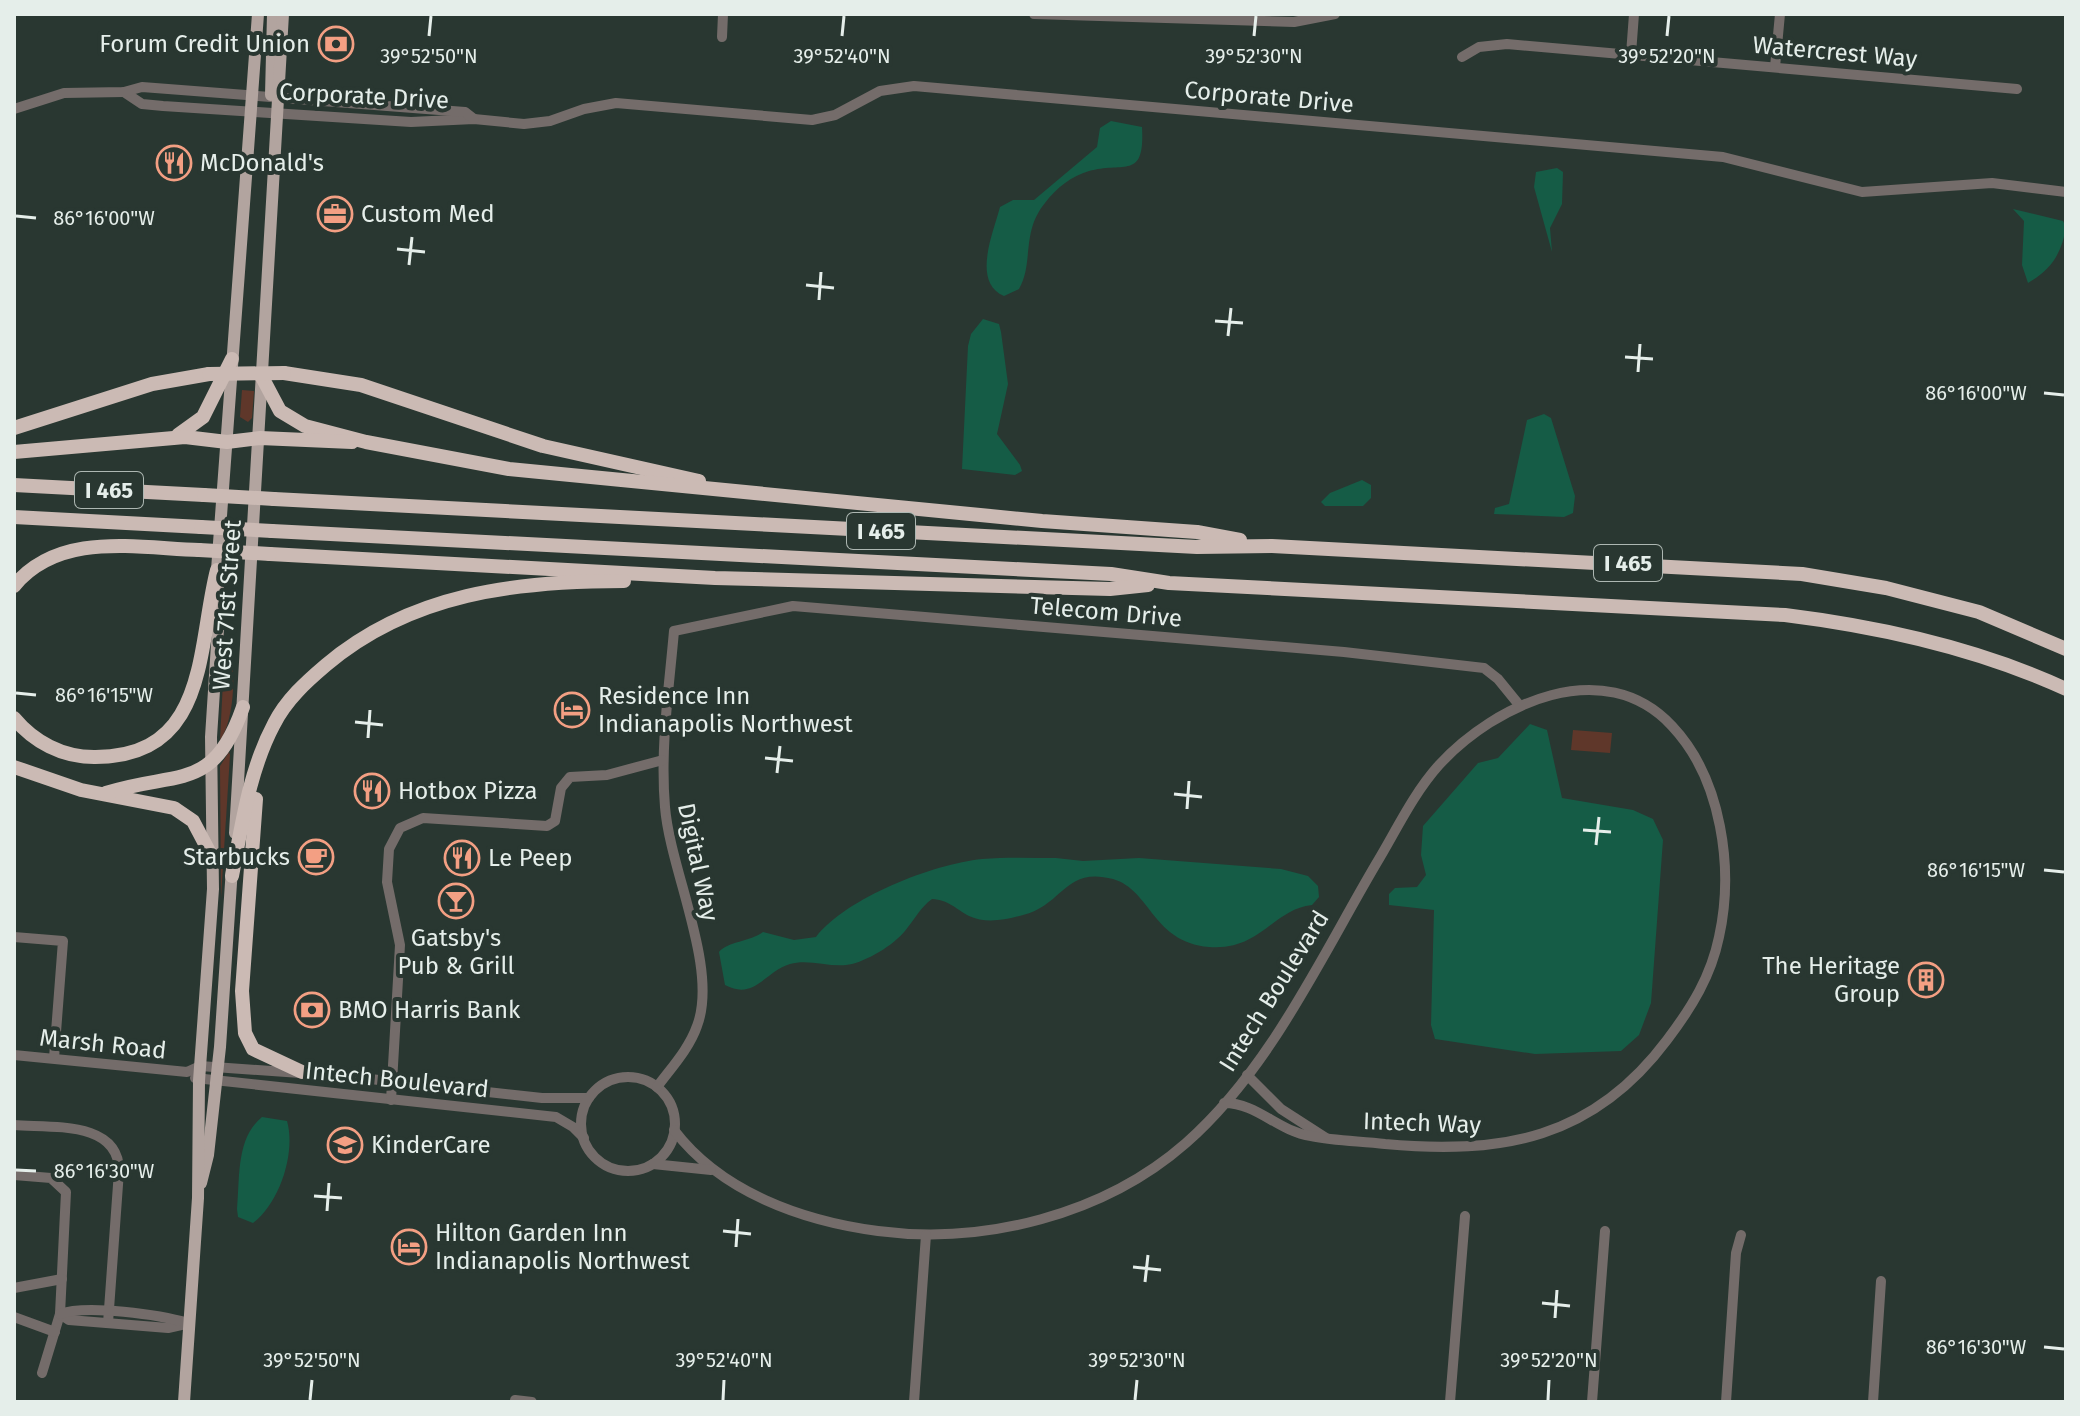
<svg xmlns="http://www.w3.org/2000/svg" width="2080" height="1416" font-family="'Fira Sans',sans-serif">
<rect width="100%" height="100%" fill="#293731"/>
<g fill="#5f372a">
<polygon points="242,390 254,391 252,418 248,422 240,417"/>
<path d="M225,642C238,659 235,720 220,740Z"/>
<polygon points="1573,730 1612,733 1610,753 1571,750"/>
<polygon points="229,752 230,755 221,898 220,766"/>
</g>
<g fill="#155c46">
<path d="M1111,121L1142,127C1145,181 1124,161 1089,171C1072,176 1056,188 1045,203C1021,232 1034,263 1019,289L1004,296C971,282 994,231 1000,207L1013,200H1034L1097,147L1100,128Z"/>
<polygon points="1557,168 1563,172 1562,204 1550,228 1552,252 1534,187 1536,172"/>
<path d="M2013,209L2063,221L2066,227C2062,253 2051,270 2028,283L2022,265L2024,221Z"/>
<polygon points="983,319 999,324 1001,332 1008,384 997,434 1020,465 1022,471 1015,475 962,469 968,346 971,334"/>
<polygon points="1544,414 1551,418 1575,496 1573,513 1564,517 1494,514 1495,508 1509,504 1527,420"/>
<polygon points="1362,480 1371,485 1371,498 1363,506 1325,506 1321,502 1330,493"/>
<polygon points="1530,724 1547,730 1562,798 1633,810 1653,819 1663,840 1651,1003 1639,1035 1621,1051 1535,1054 1435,1039 1431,1025 1434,910 1389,905 1389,894 1395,888 1417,887 1426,875 1421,855 1423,826 1478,763 1498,758"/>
<path d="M1056,858L1083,861L1139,858L1281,869L1308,876L1318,886L1319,897L1312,905C1273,909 1261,951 1209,947C1152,942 1151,890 1113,879C1065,866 1063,905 1023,915C1005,920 986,924 969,916C954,908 949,900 932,899C920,908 917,916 908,927C897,943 871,959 852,964C832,969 810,958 790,964C765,971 755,1001 725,985L719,952C728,941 750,942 763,932L794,940L816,937C846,898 933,864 982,859C1006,857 1032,858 1056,858Z"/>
<path d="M262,1117L287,1121C296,1152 280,1203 253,1223L238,1217L237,1209C240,1177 236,1138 262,1117Z"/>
</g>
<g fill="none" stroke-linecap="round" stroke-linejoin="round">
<g stroke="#746c6a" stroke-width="10">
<polyline points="1034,14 1294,22 1335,14"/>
<polyline points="722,37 723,14"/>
<polyline points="1631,54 1634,14"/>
<polyline points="1462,57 1479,47 1507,44 2017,89"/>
<polyline points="1775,67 1780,14"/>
<polyline points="124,92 142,104 163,106 411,122 474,119 524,124 550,121 584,109 616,103 812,120 835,115 880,91 914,86 1723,157 1862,192 1992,183 2066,192"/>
<polyline points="14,109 64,93 124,92 142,87 465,112 474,119"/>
<polyline points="14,937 63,941 54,1058"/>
<polyline points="14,1055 187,1072 200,1066 343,1076 542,1098 589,1098"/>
<polyline points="1247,1075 1281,1109 1326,1138"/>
<circle cx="628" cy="1124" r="47"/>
<polyline points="195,1078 556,1117 573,1127 584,1138"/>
<path d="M657,1087C671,1068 689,1049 697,1026C719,969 670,870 665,807C660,748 669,689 674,631L793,606L1344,652L1484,668L1498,679L1520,706"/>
<polyline points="391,1100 400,945 387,882 389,849 400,828 423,818 547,826 555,821 561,788 570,777 607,775 663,760"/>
<path d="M14,1125C50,1128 119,1120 119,1171L108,1323"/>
<path d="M674,1130C721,1192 802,1221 878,1231C984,1245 1104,1215 1186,1143C1270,1069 1320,959 1376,864C1396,831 1413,794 1439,765C1495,704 1604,653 1672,726C1722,779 1734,869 1719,937C1711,976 1692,1007 1667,1040C1593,1139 1502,1155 1385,1144C1360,1141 1335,1141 1311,1136C1277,1131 1258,1103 1224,1103"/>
<polyline points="653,1164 711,1170"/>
<polyline points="14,1175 51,1178 66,1192 60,1314 42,1373"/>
<polyline points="14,1288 62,1279"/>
<polyline points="60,1314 69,1320 168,1328 190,1323"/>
<path d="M60,1314C86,1304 161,1315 188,1323"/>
<polyline points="14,1317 55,1332"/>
<polyline points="515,1400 532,1402"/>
<polyline points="914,1402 926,1235"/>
<polyline points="1450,1402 1465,1216"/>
<polyline points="1592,1402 1605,1231"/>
<polyline points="1726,1402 1736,1253 1741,1235"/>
<polyline points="1873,1402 1881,1281"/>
</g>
<g stroke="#b2a49f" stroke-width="12">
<polyline points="271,95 273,14"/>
<polyline points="235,833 283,14"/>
<polyline points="201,1183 208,1155 220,1047 232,868"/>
<polyline points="184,1402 198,1198 199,1081 213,889 211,737 219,613 217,570 258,14"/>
</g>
<g stroke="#cbbab4" stroke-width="14">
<polyline points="284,373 361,385 543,446 699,481"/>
<polyline points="262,377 280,411 305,426 366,442 509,469 1042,521 1197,532 1240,540"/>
<polyline points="14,428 152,384 209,374"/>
<polyline points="178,435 203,417 232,359"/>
<polyline points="14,452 185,437 227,442 260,438 352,442"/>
<polyline points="14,485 204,495"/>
<polyline points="274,499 1197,547 1272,546 1802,574 1886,588 1979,612 2066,649"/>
<polyline points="14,517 201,527"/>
<path d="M272,531L1111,574L1169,583L1785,615C1882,627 1977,648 2066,689"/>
<polyline points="270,554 715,578 1110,589 1148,585"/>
<path d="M14,586C59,531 137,548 199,550"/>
<path d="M14,718C34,742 62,757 94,757C209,758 197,648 217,570"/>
<polyline points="14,767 81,790 174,808 193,821 212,857"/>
<path d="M106,793C176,770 213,794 243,707"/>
<polyline points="256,799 242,991 245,1033 253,1049 302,1072"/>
<path d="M232,876C242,825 249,771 274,724C286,700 306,682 326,665C411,593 517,581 624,581"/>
</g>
<g stroke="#cbbab4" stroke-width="14">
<polyline points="209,374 284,373"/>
<polyline points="204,495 274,499"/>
<polyline points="201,527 272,531"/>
<polyline points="199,550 270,554"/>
</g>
</g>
<path fill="none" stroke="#e5eeea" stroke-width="3" d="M429,36L431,16M842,36L844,16M1254,36L1256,16M1667,36L1669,16M16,216L36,218M397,249L425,252M409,265L412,237M806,285L834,288M819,300L821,272M1215,321L1243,323M1228,336L1231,308M1625,357L1653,359M1638,372L1640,344M2044,393L2064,395M16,693L36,695M355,722L383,725M368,738L370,710M765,758L793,761M777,773L780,746M1174,794L1202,797M1187,809L1189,781M1583,830L1611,832M1596,845L1599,817M2044,870L2064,872M16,1170L36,1171M314,1196L342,1198M327,1211L329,1183M723,1231L751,1234M736,1247L738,1219M1133,1267L1161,1270M1145,1282L1148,1255M1542,1303L1570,1306M1555,1318L1557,1290M2044,1347L2064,1349M310,1400L312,1380M723,1400L724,1380M1135,1400L1137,1380M1548,1400L1549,1380"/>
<defs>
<g id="bank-ring" transform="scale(1.8)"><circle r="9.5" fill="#293731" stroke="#f39f83" stroke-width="1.5"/><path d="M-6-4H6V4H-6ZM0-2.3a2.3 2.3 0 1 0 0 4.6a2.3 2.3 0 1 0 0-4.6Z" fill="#f39f83"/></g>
<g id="restaurant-ring" transform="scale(1.8)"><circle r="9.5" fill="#293731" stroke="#f39f83" stroke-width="1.5"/><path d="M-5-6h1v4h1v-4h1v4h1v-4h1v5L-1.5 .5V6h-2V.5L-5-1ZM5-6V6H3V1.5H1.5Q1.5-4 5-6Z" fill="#f39f83"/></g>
<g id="office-ring" transform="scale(1.8)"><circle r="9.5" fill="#293731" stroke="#f39f83" stroke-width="1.5"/><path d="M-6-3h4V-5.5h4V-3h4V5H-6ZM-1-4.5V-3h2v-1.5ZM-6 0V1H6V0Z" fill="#f39f83"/></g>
<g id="hotel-ring" transform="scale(1.8)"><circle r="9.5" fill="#293731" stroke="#f39f83" stroke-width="1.5"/><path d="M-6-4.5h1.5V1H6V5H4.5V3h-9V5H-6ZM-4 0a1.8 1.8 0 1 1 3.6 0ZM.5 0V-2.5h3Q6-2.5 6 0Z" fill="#f39f83"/></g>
<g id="cafe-ring" transform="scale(1.8)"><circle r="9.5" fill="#293731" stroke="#f39f83" stroke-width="1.5"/><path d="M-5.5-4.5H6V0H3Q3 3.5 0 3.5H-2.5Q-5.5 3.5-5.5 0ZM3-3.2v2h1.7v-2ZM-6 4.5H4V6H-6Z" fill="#f39f83"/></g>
<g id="bar-ring" transform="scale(1.8)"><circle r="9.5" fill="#293731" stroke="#f39f83" stroke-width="1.5"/><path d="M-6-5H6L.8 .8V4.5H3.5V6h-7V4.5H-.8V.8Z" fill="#f39f83"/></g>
<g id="building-ring" transform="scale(1.8)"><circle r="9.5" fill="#293731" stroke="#f39f83" stroke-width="1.5"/><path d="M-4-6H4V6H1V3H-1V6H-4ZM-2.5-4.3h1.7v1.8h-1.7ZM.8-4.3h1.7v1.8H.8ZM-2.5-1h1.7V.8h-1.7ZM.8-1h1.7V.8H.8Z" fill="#f39f83"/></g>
<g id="school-ring" transform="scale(1.8)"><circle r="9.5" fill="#293731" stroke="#f39f83" stroke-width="1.5"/><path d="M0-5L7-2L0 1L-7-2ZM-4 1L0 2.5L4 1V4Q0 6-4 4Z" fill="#f39f83"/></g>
</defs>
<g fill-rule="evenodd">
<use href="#bank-ring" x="336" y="44"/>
<use href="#restaurant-ring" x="174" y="163"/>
<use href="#office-ring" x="335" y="214"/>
<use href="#hotel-ring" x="572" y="710"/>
<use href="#restaurant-ring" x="372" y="791"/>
<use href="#cafe-ring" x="316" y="857"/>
<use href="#restaurant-ring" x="462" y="858"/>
<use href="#bar-ring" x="456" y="901"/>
<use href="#building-ring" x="1926" y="980"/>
<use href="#bank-ring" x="312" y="1010"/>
<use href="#school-ring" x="345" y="1145"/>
<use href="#hotel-ring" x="409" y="1247"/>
</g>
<g text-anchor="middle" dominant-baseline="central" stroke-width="8" stroke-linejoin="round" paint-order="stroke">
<g fill="#293731" stroke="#adb7b2" stroke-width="2">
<rect x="75" y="472" width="68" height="36" rx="6"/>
<rect x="847" y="513" width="68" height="36" rx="6"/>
<rect x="1594" y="545" width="68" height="36" rx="6"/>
</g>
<g font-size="22" font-weight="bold" fill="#e5eeea">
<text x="109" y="490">I 465</text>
<text x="881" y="531">I 465</text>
<text x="1628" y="563">I 465</text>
</g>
<g font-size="24" fill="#e5eeea" stroke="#293731" text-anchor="start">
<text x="310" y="44" text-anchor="end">Forum Credit Union</text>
<text x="200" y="163">McDonald's</text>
<text x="361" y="214">Custom Med</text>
<text x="598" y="696">Residence Inn<tspan x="598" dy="28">Indianapolis Northwest</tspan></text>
<text x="398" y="791">Hotbox Pizza</text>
<text x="290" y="857" text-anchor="end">Starbucks</text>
<text x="488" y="858">Le Peep</text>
<text x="456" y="938" text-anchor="middle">Gatsby's<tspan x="456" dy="28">Pub &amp; Grill</tspan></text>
<text x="1900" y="966" text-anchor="end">The Heritage<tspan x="1900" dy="28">Group</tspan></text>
<text x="338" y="1010">BMO Harris Bank</text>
<text x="371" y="1145">KinderCare</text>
<text x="435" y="1233">Hilton Garden Inn<tspan x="435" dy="28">Indianapolis Northwest</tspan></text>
</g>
<g font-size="24" fill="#e5eeea" stroke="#293731">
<text transform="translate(1835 52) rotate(5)">Watercrest Way</text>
<text transform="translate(364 96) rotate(3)">Corporate Drive</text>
<text transform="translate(1269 97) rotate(5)">Corporate Drive</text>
<text transform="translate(227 605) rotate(-86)">West 71st Street</text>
<text transform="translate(1106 612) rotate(5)">Telecom Drive</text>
<text transform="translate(698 862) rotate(78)">Digital Way</text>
<text transform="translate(1274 991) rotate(-58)">Intech Boulevard</text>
<text transform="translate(103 1044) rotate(6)">Marsh Road</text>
<text transform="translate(397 1080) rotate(6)">Intech Boulevard</text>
<text transform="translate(1422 1123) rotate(2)">Intech Way</text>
</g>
</g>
<g font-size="20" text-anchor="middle" fill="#e5eeea" stroke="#293731" stroke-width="8" stroke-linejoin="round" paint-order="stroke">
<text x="429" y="63">39°52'50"N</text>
<text x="842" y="63">39°52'40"N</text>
<text x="1254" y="63">39°52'30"N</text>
<text x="1667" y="63">39°52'20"N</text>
<text x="104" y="225">86°16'00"W</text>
<text x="1976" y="400">86°16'00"W</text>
<text x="104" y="702">86°16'15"W</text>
<text x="1976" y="877">86°16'15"W</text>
<text x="104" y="1178">86°16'30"W</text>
<text x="1976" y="1354">86°16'30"W</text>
<text x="312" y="1367">39°52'50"N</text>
<text x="724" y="1367">39°52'40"N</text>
<text x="1137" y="1367">39°52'30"N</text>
<text x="1549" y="1367">39°52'20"N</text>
</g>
<rect width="2080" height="1416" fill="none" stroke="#e5eeea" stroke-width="32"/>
</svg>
